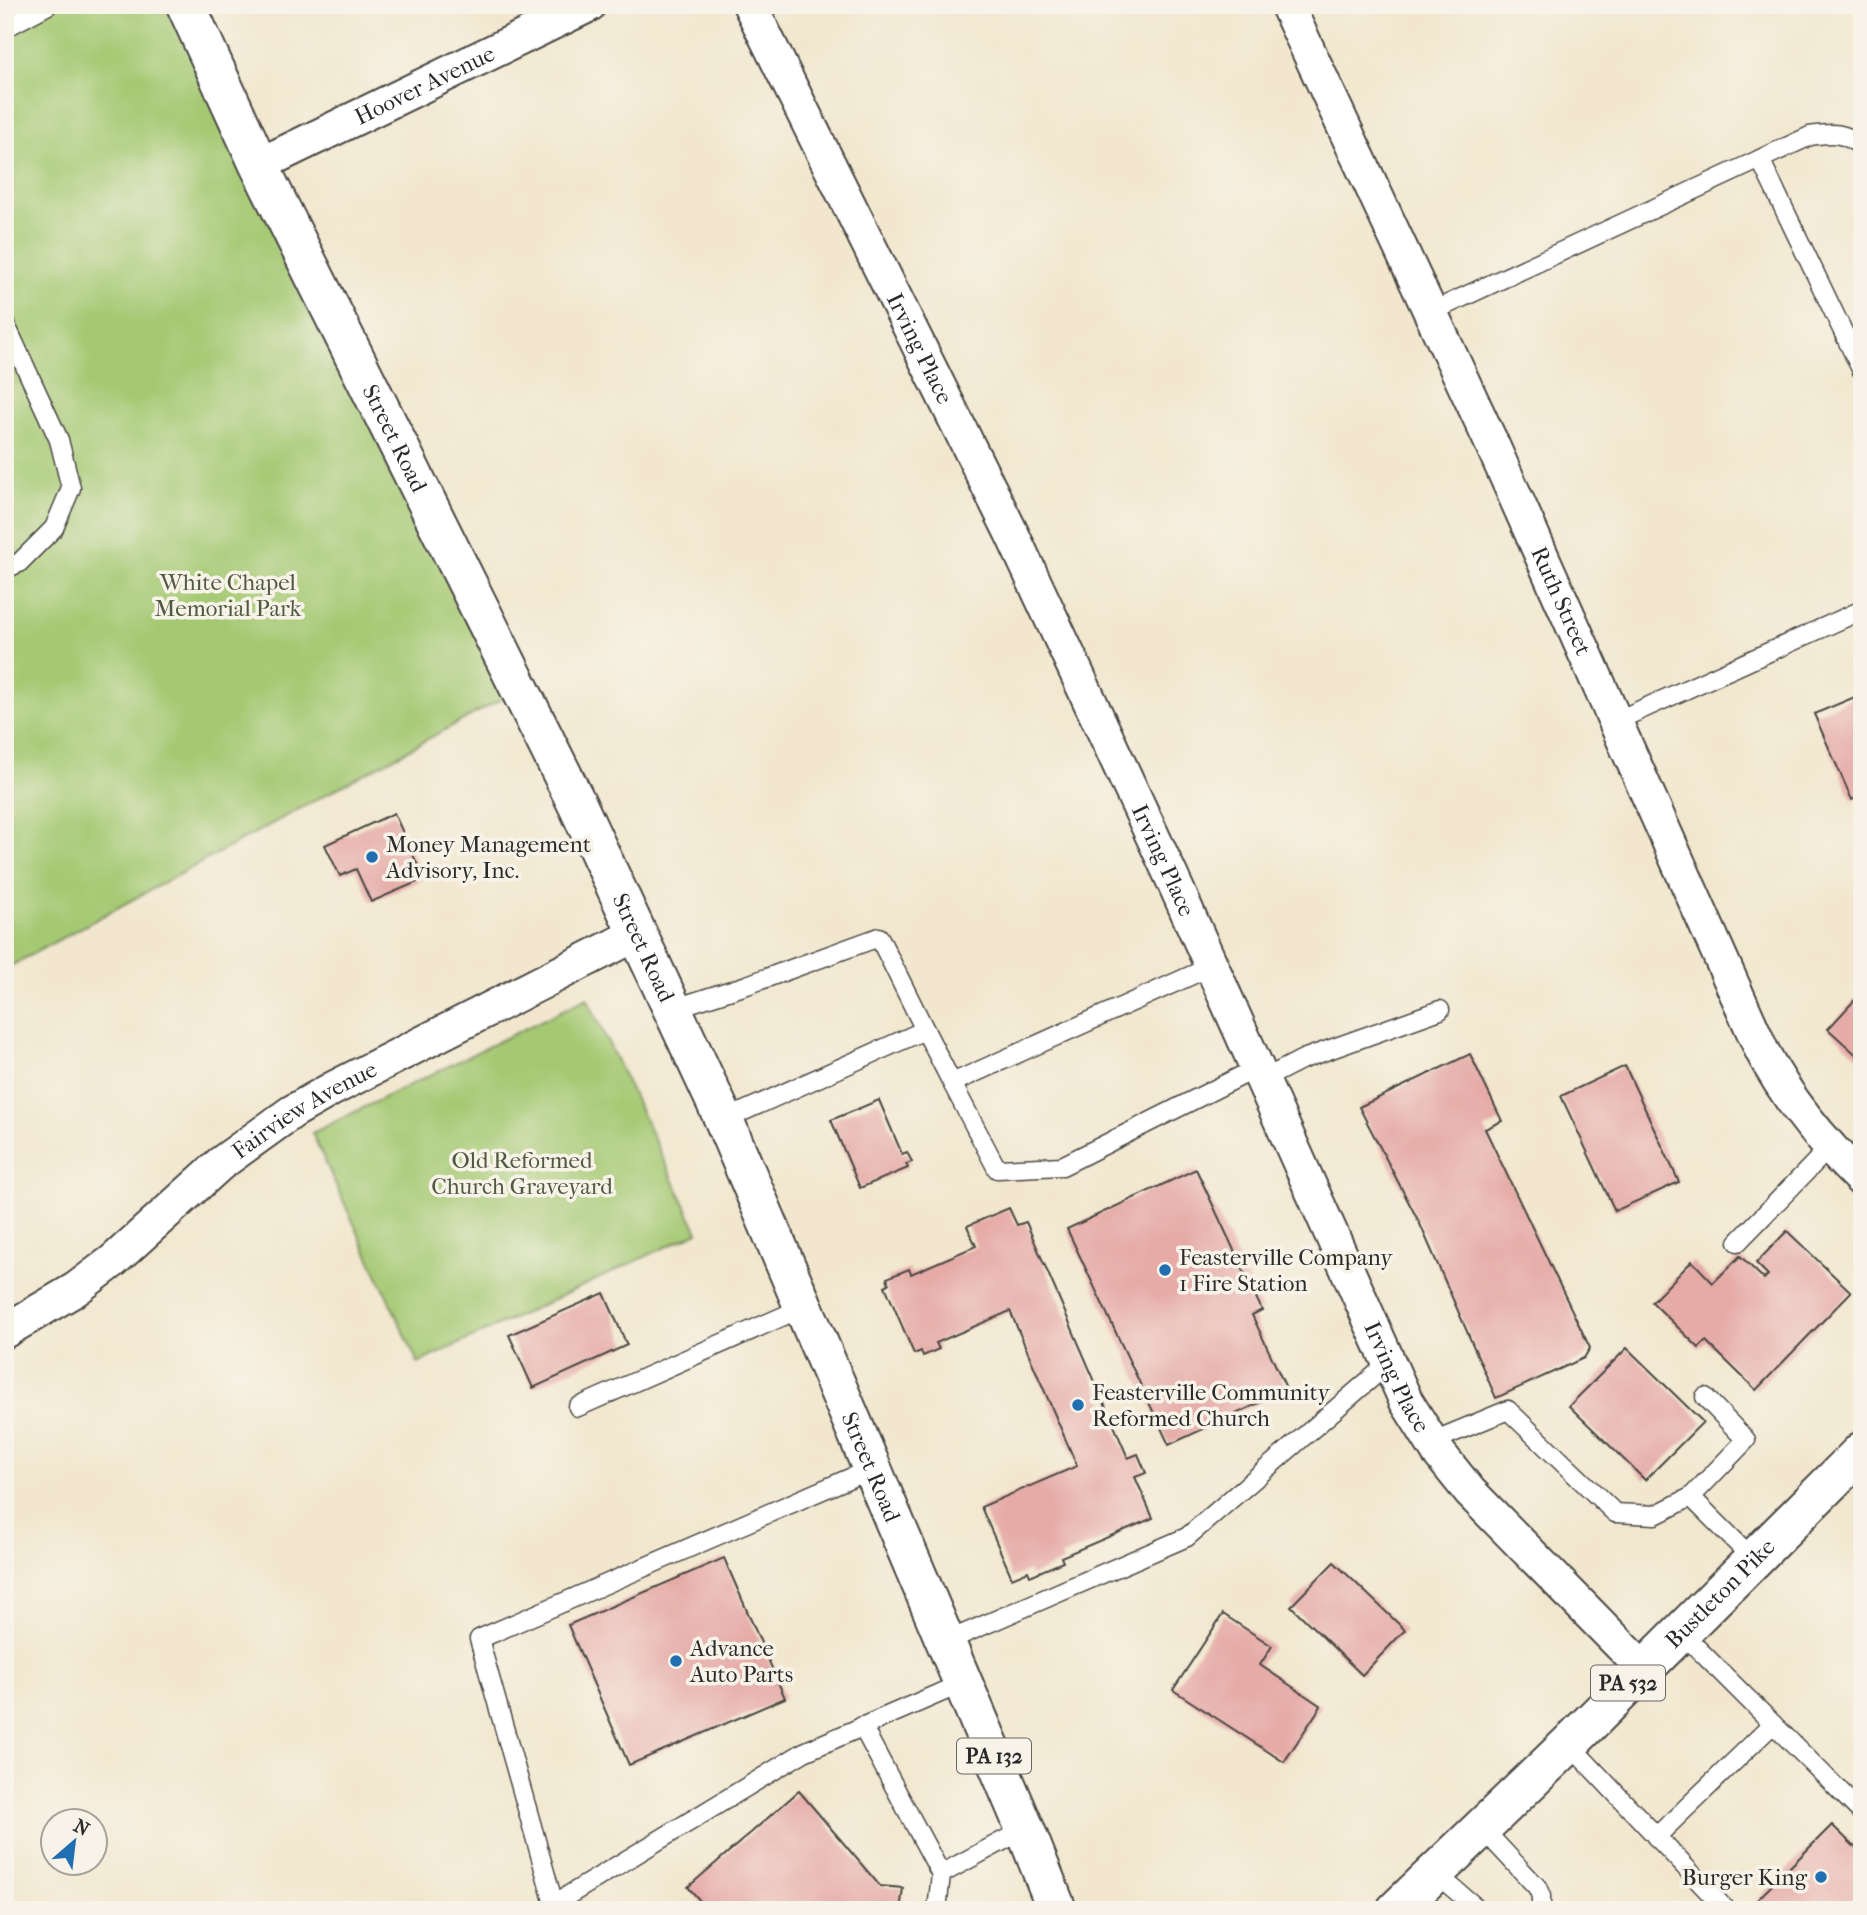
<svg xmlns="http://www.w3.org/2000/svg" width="1867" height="1915" font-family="'IM FELL French Canon',serif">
<rect width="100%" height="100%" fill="#f7f3e8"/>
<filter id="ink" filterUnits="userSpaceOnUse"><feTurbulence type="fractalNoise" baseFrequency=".0143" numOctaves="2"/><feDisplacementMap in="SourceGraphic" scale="14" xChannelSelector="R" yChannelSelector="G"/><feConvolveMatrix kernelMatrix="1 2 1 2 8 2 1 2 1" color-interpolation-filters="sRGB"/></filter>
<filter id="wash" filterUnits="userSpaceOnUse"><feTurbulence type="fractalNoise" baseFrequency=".00686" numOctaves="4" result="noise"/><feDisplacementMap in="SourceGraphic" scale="28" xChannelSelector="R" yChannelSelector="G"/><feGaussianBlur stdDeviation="1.57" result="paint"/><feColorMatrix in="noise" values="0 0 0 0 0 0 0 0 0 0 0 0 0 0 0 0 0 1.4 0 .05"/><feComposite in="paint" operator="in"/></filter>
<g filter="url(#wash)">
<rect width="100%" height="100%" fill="#f2e7ce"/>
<g fill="#a5c973" stroke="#687a4f" stroke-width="2">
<polygon points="5,5 188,5 520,689 5,969"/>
<polygon points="587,998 698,1232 418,1363 312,1133"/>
</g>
<g id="blocks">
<g fill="#e6aba7">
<polygon points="1862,694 1862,795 1852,800 1814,714"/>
<polygon points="394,813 424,879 371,902 356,869 340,876 325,845"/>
<polygon points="1862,992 1862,1060 1828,1029"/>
<polygon points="1470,1054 1502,1121 1485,1129 1590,1348 1584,1358 1496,1398 1420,1224 1359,1107"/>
<polygon points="1625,1066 1679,1182 1615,1211 1561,1096"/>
<polygon points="879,1100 902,1154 907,1152 912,1162 906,1164 908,1168 860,1188 831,1120"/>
<polygon points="1196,1169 1262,1310 1252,1315 1287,1390 1169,1445 1067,1229"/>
<polygon points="1009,1208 1017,1225 1026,1222 1128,1458 1138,1454 1146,1473 1135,1477 1153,1518 1061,1557 1063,1562 1030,1576 1028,1571 1012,1578 981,1507 1077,1466 1010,1311 936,1343 939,1349 923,1356 921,1351 914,1354 885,1286 889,1284 887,1278 909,1269 911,1274 976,1246 967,1226"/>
<polygon points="1787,1231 1851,1292 1756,1390 1706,1341 1699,1348 1652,1302 1692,1261 1713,1283 1740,1256 1764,1279 1768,1275 1756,1263"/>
<polygon points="604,1293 627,1345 533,1388 509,1335"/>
<polygon points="1627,1348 1703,1422 1645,1480 1569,1406"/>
<polygon points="724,1558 785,1698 629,1765 568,1625"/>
<polygon points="1334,1562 1405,1630 1362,1675 1291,1606"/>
<polygon points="1223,1614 1272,1646 1260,1665 1321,1706 1284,1762 1173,1690"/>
<polygon points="799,1791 880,1886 903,1888 900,1910 708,1910 688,1887"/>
<polygon points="1832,1825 1862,1854 1862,1910 1766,1910 1757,1900"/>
</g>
</g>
</g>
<g filter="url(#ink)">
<use href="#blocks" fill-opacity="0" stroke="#494743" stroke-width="2"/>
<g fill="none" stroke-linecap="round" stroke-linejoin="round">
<g stroke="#494743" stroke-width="21">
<g id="lane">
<polyline points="5,28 48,5"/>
<polyline points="1760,159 1862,371"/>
<path d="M1431,312L1810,136C1831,133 1846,131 1862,148"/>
<polyline points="5,323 59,440 71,488 54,528 19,563 5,569"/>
<polyline points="1616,721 1862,610"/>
<polyline points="672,1009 747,985 879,937 925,1030 724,1120"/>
<polyline points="925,1030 952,1083 1212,966"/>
<polyline points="1262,1080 1303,1059 1440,1010"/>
<polyline points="952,1083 997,1169 1062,1166 1257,1068"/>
<polyline points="1738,1242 1830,1147"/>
<polyline points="578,1407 804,1307"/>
<polyline points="1431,1442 1508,1410 1615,1513 1655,1515 1691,1497 1753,1559"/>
<polyline points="1691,1497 1746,1440 1705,1397"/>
<polyline points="1680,1631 1862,1813"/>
<polyline points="945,1642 1187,1537 1389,1363"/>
<polyline points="862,1726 941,1874 1025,1829"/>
<polyline points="1569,1744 1726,1910"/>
<polyline points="1482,1828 1537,1887 1541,1896 1541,1910"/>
<polyline points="1656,1837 1773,1724"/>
<polyline points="1435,1873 1479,1910"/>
<polyline points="554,1904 479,1639 873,1468"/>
<polyline points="559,1910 554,1904 804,1752 963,1683"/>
<polyline points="937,1910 941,1874"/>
</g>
</g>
<g stroke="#494743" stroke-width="37">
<g id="street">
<path id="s1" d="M750,5L1012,534L1173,880L1406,1401L1438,1452L1470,1492L1643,1668"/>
<path id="s2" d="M1287,5L1491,442L1762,1051C1788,1100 1822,1142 1862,1180"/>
<path id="s3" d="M259,165L589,5"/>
<path id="s4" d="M5,1331L76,1289L113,1261L220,1164L292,1112L332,1089L637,934"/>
</g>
</g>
<g stroke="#494743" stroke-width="42">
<g id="primary">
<path id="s5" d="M186,5L259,165L577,804L724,1120L1025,1829L1057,1910"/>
<path id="s6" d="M1396,1910L1569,1744L1862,1451"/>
</g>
</g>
<use href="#lane" stroke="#fff" stroke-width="18"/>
<use href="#street" stroke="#fff" stroke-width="33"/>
<use href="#primary" stroke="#fff" stroke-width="38"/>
</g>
</g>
<g fill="#1f6fb2" stroke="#f7f3e8" stroke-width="2.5">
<circle cx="372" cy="857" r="7"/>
<circle cx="1165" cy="1270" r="7"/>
<circle cx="1078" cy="1405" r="7"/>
<circle cx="676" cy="1661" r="7"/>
<circle cx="1821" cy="1877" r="7"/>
</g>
<g text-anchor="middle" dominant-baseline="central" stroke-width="7" stroke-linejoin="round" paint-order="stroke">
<g fill="#f7f3e8" stroke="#686764" stroke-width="2">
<rect x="1591" y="1665.5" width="74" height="35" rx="5"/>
<rect x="957" y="1738.5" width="74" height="35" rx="5"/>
</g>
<g font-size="21" font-weight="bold" fill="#2b2b2b">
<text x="1628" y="1683">PA 532</text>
<text x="994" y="1756">PA 132</text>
</g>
<g font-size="23" fill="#2b2b2b" stroke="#f7f3e8">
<text stroke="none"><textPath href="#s3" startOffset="184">Hoover Avenue</textPath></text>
<text stroke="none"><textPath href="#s1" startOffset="383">Irving Place</textPath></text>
<text stroke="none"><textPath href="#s5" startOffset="481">Street Road</textPath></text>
<text stroke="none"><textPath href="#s2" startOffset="656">Ruth Street</textPath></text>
<text stroke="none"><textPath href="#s1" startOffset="950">Irving Place</textPath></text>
<text stroke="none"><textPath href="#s5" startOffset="1048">Street Road</textPath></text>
<text stroke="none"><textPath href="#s4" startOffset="374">Fairview Avenue</textPath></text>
<text stroke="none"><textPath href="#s1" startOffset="1517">Irving Place</textPath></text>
<text stroke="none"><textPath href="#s5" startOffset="1615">Street Road</textPath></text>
<text stroke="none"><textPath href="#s6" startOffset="453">Bustleton Pike</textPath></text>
</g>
<g font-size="23" fill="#505a41" stroke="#f7f3e8">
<text x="228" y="582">White Chapel<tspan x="228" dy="26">Memorial Park</tspan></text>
<text x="522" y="1160">Old Reformed<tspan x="522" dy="26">Church Graveyard</tspan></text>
</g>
<g font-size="23" fill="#2b2b2b" stroke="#f7f3e8" text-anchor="start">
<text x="386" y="844">Money Management<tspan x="386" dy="26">Advisory, Inc.</tspan></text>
<text x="1179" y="1257">Feasterville Company<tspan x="1179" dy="26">1 Fire Station</tspan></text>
<text x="1092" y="1392">Feasterville Community<tspan x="1092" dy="26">Reformed Church</tspan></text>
<text x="690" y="1648">Advance<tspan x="690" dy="26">Auto Parts</tspan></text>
<text x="1807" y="1877" text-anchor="end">Burger King</text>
</g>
</g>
<rect width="1867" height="1915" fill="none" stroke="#f7f3e8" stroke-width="28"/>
<g transform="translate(74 1842) rotate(28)"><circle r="33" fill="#f7f3e8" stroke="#a5a39c" stroke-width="2"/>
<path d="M0-5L12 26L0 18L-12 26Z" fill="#1f6fb2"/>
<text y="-10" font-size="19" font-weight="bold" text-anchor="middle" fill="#2b2b2b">N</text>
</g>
</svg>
